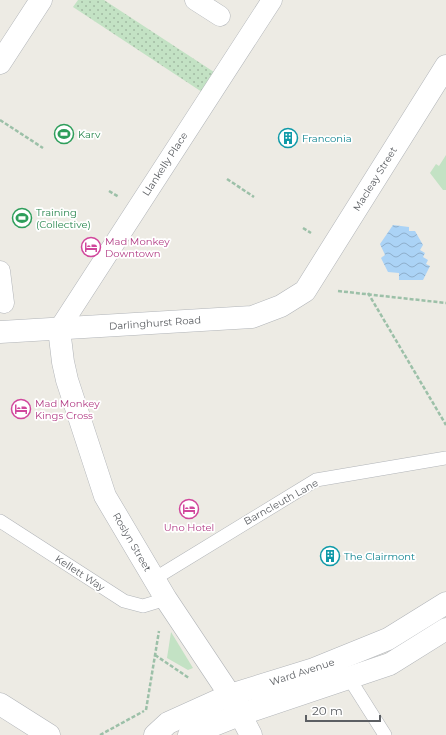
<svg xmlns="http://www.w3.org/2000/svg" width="446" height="735" font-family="Montserrat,sans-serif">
<defs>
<pattern id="garden-dots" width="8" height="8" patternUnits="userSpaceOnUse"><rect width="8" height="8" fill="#c3e2c4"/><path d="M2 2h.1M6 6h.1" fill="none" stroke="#a2baa3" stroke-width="1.8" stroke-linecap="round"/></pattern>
<pattern id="water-waves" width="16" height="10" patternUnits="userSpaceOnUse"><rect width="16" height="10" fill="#abd3f6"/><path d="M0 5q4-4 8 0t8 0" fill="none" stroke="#8eaecb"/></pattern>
</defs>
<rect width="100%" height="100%" fill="#edebe4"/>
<g fill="#c3e2c4">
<polygon points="446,155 446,190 443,190 430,173 436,164 439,166"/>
<polygon points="171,632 193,668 188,670 167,658"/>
</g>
<polygon fill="url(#garden-dots)" points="78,0 104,0 217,74 205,94 73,7"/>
<polygon fill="url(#water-waves)" points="393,225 409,227 409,231 415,231 423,245 420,250 425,253 423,257 428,260 426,264 430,266 423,280 399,280 399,273 388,272 381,258 385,255 380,244"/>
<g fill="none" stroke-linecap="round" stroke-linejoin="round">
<g stroke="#b1b4b8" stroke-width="14">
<g id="service">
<polyline points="0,521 124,601 143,606 166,599"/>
<polyline points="154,579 316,480 446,458"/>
<polyline points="349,678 385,735"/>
</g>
</g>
<g stroke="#b1b4b8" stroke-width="21">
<g id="pedestrian">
<polyline points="195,0 220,16"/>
<polyline points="0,271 4,303"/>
<polyline points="59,329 272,0"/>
</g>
</g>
<g stroke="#b1b4b8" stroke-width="23">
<g id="minor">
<polyline points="0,63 41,0"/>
<polyline points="59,329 63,362 67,380 105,496 166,599 230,695 251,735"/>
<polyline points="0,704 49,735"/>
<polyline points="155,735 168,723 230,695 314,669 388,639 446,603"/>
<polyline points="189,735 239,715 390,664 446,629"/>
</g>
</g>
<g stroke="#b1b4b8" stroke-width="23">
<polyline id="tertiary" points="0,332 252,317 281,306 305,291 446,66"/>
</g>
<g stroke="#9cc0a8" stroke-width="2.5" stroke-dasharray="4 2" stroke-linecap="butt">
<polyline points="0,120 43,148"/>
<polyline points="227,179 254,197"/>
<polyline points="109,191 119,197"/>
<polyline points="303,228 311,233"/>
<polyline points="338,291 446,303"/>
<polyline points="368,293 446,425"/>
<polyline points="155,655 189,678"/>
<polyline points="146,710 159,631"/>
<polyline points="100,735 144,711"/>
</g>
<use href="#service" stroke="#fff" stroke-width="13"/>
<use href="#pedestrian" stroke="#fff" stroke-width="20"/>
<use href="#minor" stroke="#fff" stroke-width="22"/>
<use href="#tertiary" stroke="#fff" stroke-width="22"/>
</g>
<defs>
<g id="stadium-ring" transform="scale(1)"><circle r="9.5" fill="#fff" stroke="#2e9e5b" stroke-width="1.5"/><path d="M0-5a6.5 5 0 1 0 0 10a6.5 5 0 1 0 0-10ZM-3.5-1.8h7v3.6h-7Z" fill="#2e9e5b"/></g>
<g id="building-ring" transform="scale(1)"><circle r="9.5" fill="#fff" stroke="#0f9aa8" stroke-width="1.5"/><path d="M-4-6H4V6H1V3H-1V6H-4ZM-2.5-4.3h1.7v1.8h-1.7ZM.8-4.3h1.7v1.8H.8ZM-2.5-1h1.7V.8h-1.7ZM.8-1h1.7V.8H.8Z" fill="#0f9aa8"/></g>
<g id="hotel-ring" transform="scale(1)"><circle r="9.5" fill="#fff" stroke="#d1479c" stroke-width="1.5"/><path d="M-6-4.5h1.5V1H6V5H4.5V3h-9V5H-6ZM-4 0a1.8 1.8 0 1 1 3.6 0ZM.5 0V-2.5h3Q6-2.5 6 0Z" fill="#d1479c"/></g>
</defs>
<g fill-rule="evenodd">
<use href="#stadium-ring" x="64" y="134"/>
<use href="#building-ring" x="288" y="138"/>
<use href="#stadium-ring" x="22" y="218"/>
<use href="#hotel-ring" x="91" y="247"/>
<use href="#hotel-ring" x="21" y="409"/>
<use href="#hotel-ring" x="189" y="509"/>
<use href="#building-ring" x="330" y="556"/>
</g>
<g text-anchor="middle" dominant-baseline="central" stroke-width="3.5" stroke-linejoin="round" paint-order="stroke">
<g font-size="10" fill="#27864d" stroke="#fff" text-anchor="start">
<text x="78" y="134">Karv</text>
<text x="36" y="212">Training<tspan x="36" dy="12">(Collective)</tspan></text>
</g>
<g font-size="10" fill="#0d838f" stroke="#fff" text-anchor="start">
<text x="302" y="138">Franconia</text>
<text x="344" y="556">The Clairmont</text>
</g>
<g font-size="10" fill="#5c5f63" stroke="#fff">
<text transform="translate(165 164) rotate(-57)">Llankelly Place</text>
<text transform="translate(375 179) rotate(-58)">Macleay Street</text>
<text transform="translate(155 323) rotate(-4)">Darlinghurst Road</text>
<text transform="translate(281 502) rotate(-29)">Barncleuth Lane</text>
<text transform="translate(132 542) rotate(60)">Roslyn Street</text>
<text transform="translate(80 573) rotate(33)">Kellett Way</text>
<text transform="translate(302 672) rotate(-18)">Ward Avenue</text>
</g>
<g font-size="10" fill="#b23c85" stroke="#fff" text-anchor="start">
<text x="105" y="241">Mad Monkey<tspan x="105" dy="12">Downtown</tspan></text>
<text x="35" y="403">Mad Monkey<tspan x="35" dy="12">Kings Cross</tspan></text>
<text x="189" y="527" text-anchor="middle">Uno Hotel</text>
</g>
</g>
<path d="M306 715v6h74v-6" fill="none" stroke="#5c5f63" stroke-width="2"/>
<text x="312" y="715" font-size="12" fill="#5c5f63" stroke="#ffffff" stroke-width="3" paint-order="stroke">20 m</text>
</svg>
